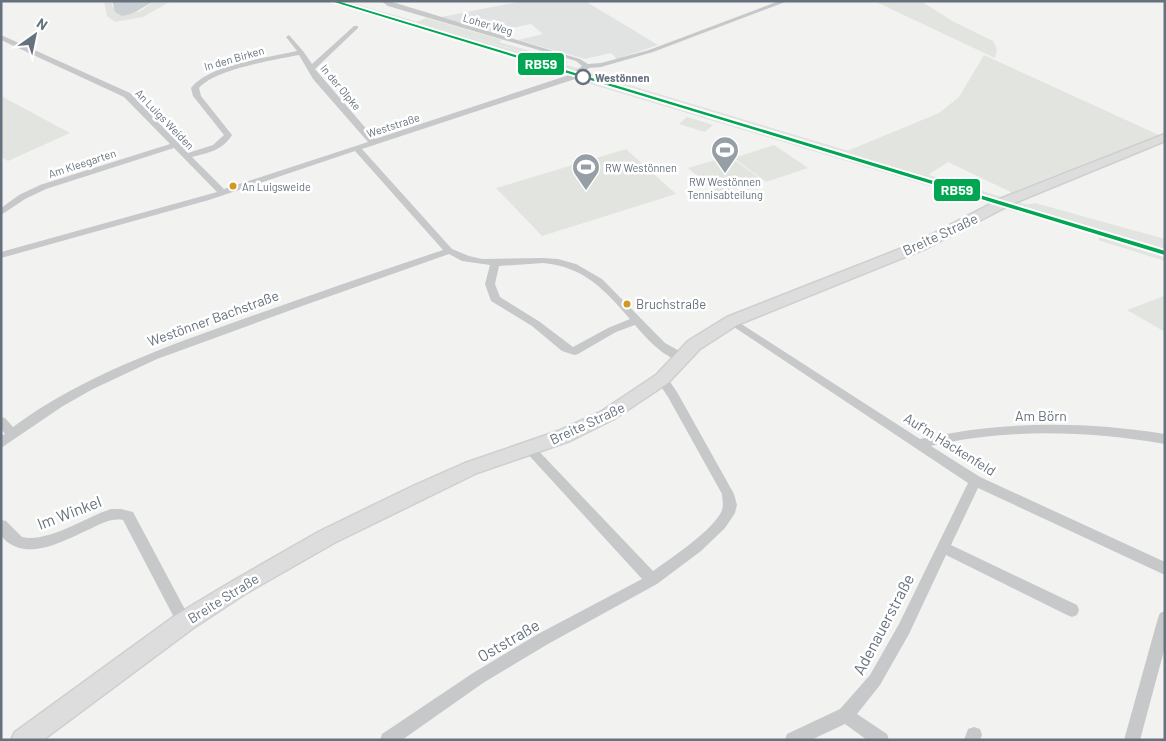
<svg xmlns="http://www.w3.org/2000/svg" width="1166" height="741" font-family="Barlow,sans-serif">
<rect width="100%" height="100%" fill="#f2f2f1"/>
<g fill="#e1e2e2">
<polygon points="323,1 346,1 580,69 586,72 1165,246 1165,257 574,79 571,75"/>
<polygon points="523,1 585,1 658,45 617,59 611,53 585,59 518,40 543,34 531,24 492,32 441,17"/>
</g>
<g fill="#e2e5df">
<polygon points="104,1 112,1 112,7 139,12 153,2 171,1 143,17 115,22 107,16"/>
<polygon points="874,1 921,1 952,21 993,41 997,50 995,58"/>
<polygon points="426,18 502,40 499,42 568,62 566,64 416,22"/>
<polygon points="984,55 1161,136 1017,195 948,162 928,175 847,151 939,113 959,97"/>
<polygon points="1,96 70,133 8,161 1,157"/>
<polygon points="687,117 713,125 705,132 679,124"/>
<polygon points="774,145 808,168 766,182 734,158"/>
<polygon points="626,149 676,194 542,236 496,188"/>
<polygon points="729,156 762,180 719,194 688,168"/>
<polygon points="1035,203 1165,239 1165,246 1026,205"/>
<polygon points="1100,237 1165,257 1165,261 1098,240"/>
<polygon points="1164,296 1165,332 1127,310"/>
</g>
<path fill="#cad0d4" d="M112,1H155C143,6 136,14 122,16L115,12Z"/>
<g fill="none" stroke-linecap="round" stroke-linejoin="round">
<g stroke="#cecfcf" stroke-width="3">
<polygon id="secondary" points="1165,134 1165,141 1012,204 925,249 737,325 700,349 668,383 614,419 570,441 477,473 334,543 245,594 192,629 43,740 11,740 15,732 176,615 231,582 320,531 415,485 465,463 558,431 602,411 656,375 688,341 727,317 915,243 1002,198"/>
</g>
<g fill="#c7c8c9" fill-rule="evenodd">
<path d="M381,1H389L580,59L588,64L601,63L649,50L779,1H788L653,52L601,67L589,68L575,79L362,149L452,249L469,256L482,259L543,258L558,259L576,264L602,279L665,343L685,354L687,357L685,360C669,364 644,336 635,325L616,332L578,354L574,355L562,351L532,326L491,301L485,284L490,265L462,261L449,254L305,305L157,359L93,389L63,406L1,448V436L5,434L1,429V417L5,418L13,427C82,376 165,347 246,318C311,295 377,272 443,250L355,151L209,200L1,258V252L217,192L174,148L46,189L25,199L1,215V208L19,195L40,185L170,144L124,97L1,40V35L130,93L188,153L213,145L224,135L193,96L191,88C210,64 267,58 297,51L286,37L289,35L303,51L312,64L354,26H358V28L315,69L375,139L569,75L582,66L576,61L388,6ZM299,55L313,79L368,142L224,189L192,157C208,153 223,150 232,135L201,96L199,88C215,69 274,60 299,55ZM543,263C584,267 604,289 630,319L608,328L573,347L540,322L500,297L495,284L499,266Z"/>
<path d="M732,318L920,439C1002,421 1082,421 1165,434V444C1087,431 1008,428 931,446L980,477L1165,562V575L978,488L951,545L1077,605L1079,610L1077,615L1072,617L1067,615L946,555L909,634L880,685L857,714L887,734L889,740H867L845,724L811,740H785L787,734L840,709L870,675L899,624L968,483L728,323L727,321L728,319Z"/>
<path d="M662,375L666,376L677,392L734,494L737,505L735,513L725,528L701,551L657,584L548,644L483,683L402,740H380L382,734L473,673L538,634L642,579L525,451L523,448L525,445H533L653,571C671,558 715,529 722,510C724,505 722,499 722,494L668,397L656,379Z"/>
<path d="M111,509H121L133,512L189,617L191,622L189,627L184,629L179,627L123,520C111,518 101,524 90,529C63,541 25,564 1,536V520L6,521L22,537C48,543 86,517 111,509Z"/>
<polygon points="1165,611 1165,647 1140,740 1124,740 1158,618 1160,613"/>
<polygon points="974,727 980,729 982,735 980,740 964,740 968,729"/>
</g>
<use href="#secondary" fill="#ddd" fill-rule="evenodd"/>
<g stroke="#fff" stroke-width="4">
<polygon id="rail-1" points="331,1 337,1 1165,251 1165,255"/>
</g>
<use href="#rail-1" fill="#00a651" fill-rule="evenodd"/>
</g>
<defs>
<g id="stadium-pin" transform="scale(1.4375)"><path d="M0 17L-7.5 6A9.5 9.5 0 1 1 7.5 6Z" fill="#969fa6" stroke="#fff"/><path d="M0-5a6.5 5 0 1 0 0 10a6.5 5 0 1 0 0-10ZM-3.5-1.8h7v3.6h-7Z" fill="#fff"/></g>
</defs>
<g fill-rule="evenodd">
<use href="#stadium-pin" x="725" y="150"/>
<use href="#stadium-pin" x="586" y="167"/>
</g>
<circle fill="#fff" stroke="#65727e" stroke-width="2.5" cx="583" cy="77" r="7"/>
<g fill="#d29920" stroke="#fff" stroke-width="2">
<circle cx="233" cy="186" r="4.5"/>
<circle cx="627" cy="304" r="4.5"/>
</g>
<g text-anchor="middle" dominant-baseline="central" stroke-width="5" stroke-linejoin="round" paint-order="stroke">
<g font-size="11" fill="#65727e" stroke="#fff">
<text transform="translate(488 24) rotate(16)">Loher Weg</text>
<text transform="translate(234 58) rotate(-16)">In den Birken</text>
<text transform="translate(341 87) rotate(50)">In der Olpke</text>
<text transform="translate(165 119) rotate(46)">An Luigs Weiden</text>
<text transform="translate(393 125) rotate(-18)">Weststraße</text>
<text transform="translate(82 163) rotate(-18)">Am Kleegarten</text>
</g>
<g font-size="11" font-weight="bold" fill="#65727e" stroke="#fff" text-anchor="start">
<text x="595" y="77">Westönnen</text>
</g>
<g font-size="11" fill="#65727e" stroke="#fff" text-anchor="start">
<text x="605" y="167">RW Westönnen</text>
<text x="725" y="181" text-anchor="middle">RW Westönnen<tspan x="725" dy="13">Tennisabteilung</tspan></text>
</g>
<g font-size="11" fill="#65727e" stroke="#fff" text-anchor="start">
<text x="242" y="186">An Luigsweide</text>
</g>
<g font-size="13" fill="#65727e" stroke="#fff" text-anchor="start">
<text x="636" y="304">Bruchstraße</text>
</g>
<g font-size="14" fill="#65727e" stroke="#fff">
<text transform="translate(940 234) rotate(-25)">Breite Straße</text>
<text transform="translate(213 318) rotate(-20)">Westönner Bachstraße</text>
<text x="1041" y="415">Am Börn</text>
<text transform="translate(587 423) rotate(-25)">Breite Straße</text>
<text transform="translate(950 444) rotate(32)">Auf'm Hackenfeld</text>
<text transform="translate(223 598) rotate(-32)">Breite Straße</text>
</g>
<g font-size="16" fill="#65727e" stroke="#fff">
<text transform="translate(69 512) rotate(-21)">Im Winkel</text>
<text transform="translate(883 624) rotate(-62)">Adenauerstraße</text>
<text transform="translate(508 640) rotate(-30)">Oststraße</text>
</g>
</g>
<g stroke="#fff" stroke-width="2">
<rect x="517" y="52" width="48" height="24" rx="5" fill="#00a651"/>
<rect x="933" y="178" width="48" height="24" rx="5" fill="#00a651"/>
</g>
<g font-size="14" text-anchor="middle" font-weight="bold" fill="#fff">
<text x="541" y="69">RB59</text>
<text x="957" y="195">RB59</text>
</g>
<rect width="1166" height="741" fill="none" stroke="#65727e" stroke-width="5"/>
<g transform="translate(35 35) rotate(33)" stroke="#ffffff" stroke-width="4" paint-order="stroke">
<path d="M0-4L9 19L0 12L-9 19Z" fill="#65727e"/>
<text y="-8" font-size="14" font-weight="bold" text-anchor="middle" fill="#65727e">N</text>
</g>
</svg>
